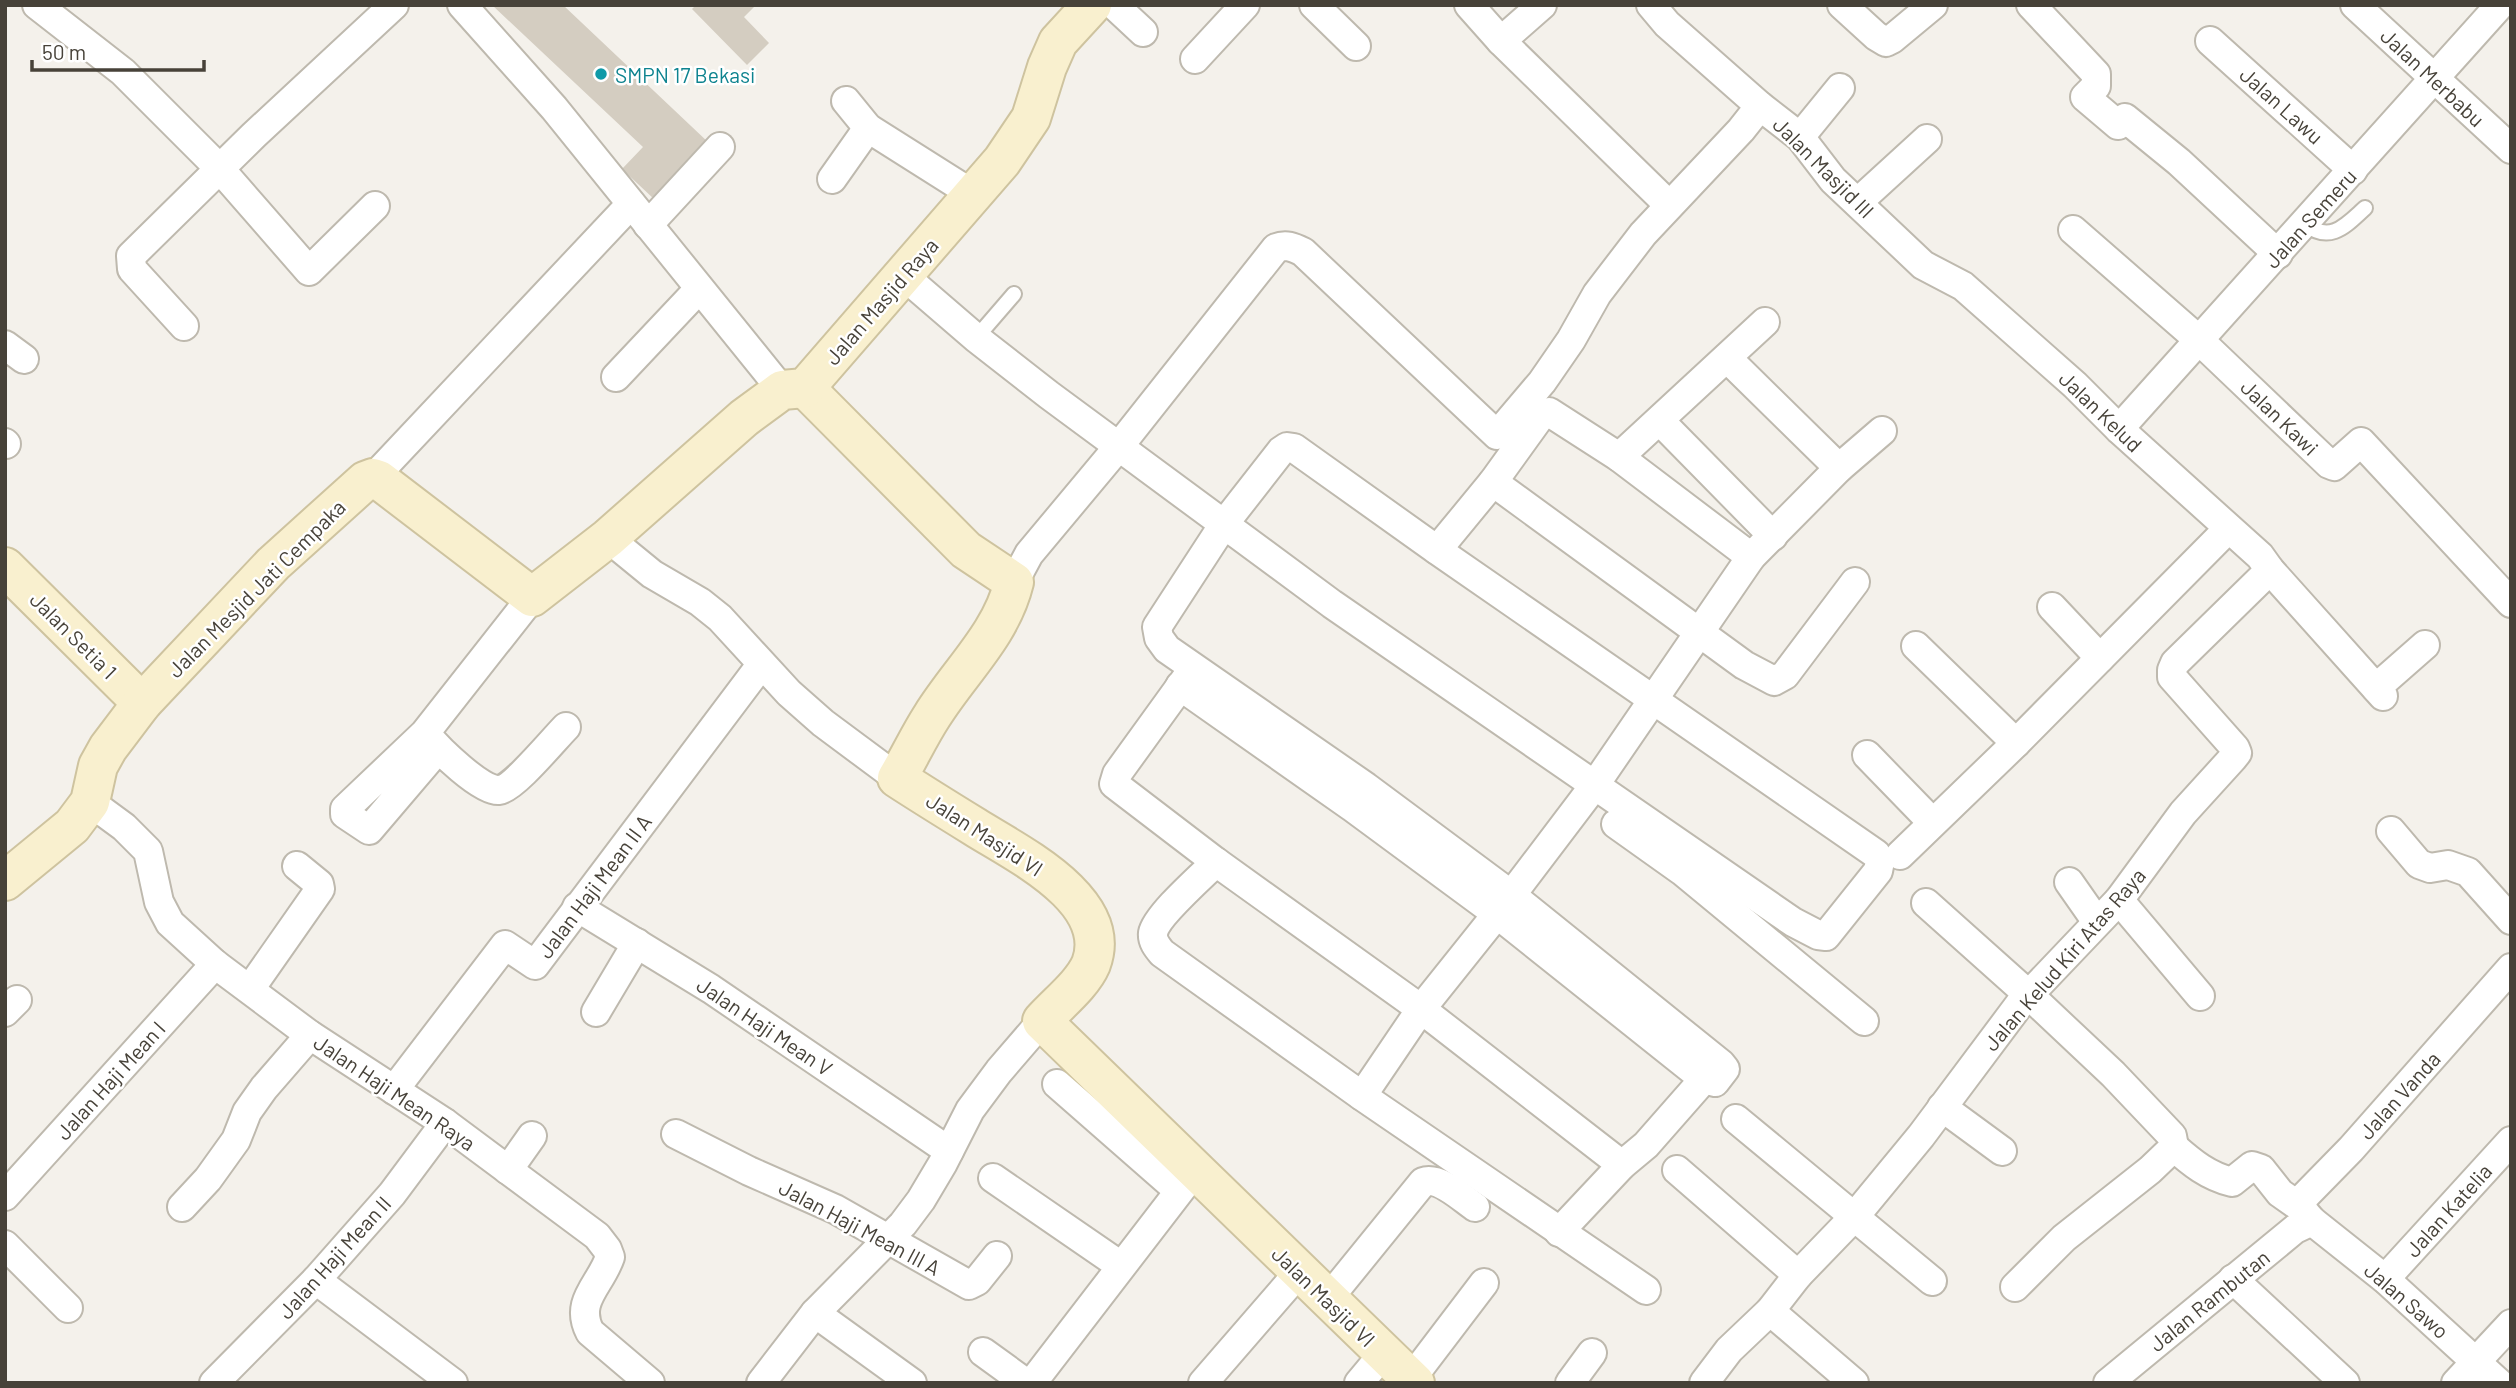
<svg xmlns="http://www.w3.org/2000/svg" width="2516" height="1388" font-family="Barlow,sans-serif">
<rect width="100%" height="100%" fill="#f4f1eb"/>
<g fill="#d4cdc1">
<polygon points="492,5 563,5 709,143 655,200 622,169 643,147"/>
<polygon points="696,5 756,5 744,17 769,43 747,65 692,9"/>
</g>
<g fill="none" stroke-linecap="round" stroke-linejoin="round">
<g stroke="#beb9ae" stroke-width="18">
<g id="lane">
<path d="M2305,224C2331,244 2346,225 2365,208"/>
<polyline points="976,338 1014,294"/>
</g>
</g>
<g stroke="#beb9ae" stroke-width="32">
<g id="street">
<polyline points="37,5 123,72 220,169 309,271 375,206"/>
<polyline points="462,5 554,108 782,390"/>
<polyline points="1114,5 1143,32"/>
<polyline points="1314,5 1356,46"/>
<polyline points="1469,5 1501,41 1669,205"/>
<polyline points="1651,5 1667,24 1760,106 1800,137 1833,180 1923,265 1963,286 2075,385 2119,429 2260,556 2270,570 2383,696"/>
<polyline points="1842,5 1876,36 1886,42 1892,39 1933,5"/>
<polyline points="2031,5 2096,74 2096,86 2085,97 2118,125 2125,118 2179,162 2278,254"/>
<polyline points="2355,5 2511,149"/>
<polyline points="1501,41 1542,5"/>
<polyline points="2210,41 2353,170"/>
<polyline points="1195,59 1245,5"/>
<polyline points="846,101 868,128 974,195"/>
<polyline points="1800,137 1840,88"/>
<polyline points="832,179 868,128"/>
<polyline points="1858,202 1927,139"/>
<polyline points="648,225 720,147"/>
<polyline points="2073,230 2199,340 2329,464 2334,466 2361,442 2511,603"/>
<polyline points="904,276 976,338 1049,395 1332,604 1793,922 1818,935 1826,936 1878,871 1880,861 1876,854 1437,550 1294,448 1287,447 1281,451 1224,524 1157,627 1159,638 1167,649 1366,787 1510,894 1721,1064 1725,1069 1715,1082 1704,1079 1497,914 1352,807 1180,686"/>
<polyline points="184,326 132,269 131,256 254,135 394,5"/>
<polyline points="5,345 24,359"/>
<polyline points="1727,358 1839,468"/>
<polyline points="616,377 699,289"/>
<polyline points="1660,421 1773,536"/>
<polyline points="2119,429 2500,5"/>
<polyline points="5,443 6,444"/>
<polyline points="1619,457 1765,322"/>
<polyline points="373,478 631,204"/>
<polyline points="1493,482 1744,665 1774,681 1785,675 1855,582"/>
<polyline points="608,538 652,574 700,602 720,618 789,693 823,723 897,778"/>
<polyline points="1437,550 1493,482 1542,414 1549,412 1619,457 1751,557"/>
<path d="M1014,582L1029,554L1120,445L1276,248C1286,244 1293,247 1303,252L1497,435L1542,382L1571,340L1597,294L1643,234L1741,130L1760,106"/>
<polyline points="2052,607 2100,658"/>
<polyline points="1916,646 2016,743"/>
<polyline points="1190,673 1117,774 1114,784 1216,862 1421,1009 1622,1165"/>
<polyline points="2376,688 2425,645"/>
<path d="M427,735C438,749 482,792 499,790C513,789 554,739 566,727"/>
<polyline points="438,749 369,830 345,814 345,809 425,733 532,597"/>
<polyline points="1867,755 1932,822"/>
<path d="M90,802L124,827L148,851L159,902L170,923L215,964L310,1035L445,1123L597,1236L607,1249L610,1257C600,1286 574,1301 590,1332L650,1383"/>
<polyline points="1616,824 1682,871 1864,1021"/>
<polyline points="2391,831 2419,864 2430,868 2448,865 2468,872 2511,920"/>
<polyline points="1900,855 2016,743 2228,529"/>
<path d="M1216,862C1202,876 1156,916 1153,933C1152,941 1157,947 1162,953L1362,1096L1646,1290"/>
<polyline points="2069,882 2097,922"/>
<polyline points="2119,900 2200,996"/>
<polyline points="1926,903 2029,995 2113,1074 2172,1136 2174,1147 2150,1170 2064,1238 2015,1287"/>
<polyline points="577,907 711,989 949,1151"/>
<polyline points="250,989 320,889 319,884 297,866"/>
<polyline points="5,1012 17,1000"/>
<polyline points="596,1012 637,943"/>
<polyline points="1057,1084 1178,1190"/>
<polyline points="394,1090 505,945 535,965 761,665"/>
<polyline points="1362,1096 1421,1009 1497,914 1594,786 1751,557 1839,468 1882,431"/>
<polyline points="1942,1107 2002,1151"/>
<polyline points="1736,1119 1932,1281"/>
<polyline points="676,1134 749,1171 835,1209 969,1285 977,1281 997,1256"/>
<path d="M2174,1147C2192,1163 2208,1176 2232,1182L2252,1166L2261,1169L2280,1193L2300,1207"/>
<polyline points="508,1170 532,1136"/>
<polyline points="1677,1170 1798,1275"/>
<polyline points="993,1178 1121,1266"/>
<polyline points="5,1196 215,964"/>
<polyline points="182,1207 208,1179 236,1140 247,1112 264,1088 310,1035"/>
<polyline points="1559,1232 1622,1165 1646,1145 1704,1079"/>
<polyline points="5,1245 68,1308"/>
<polyline points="2233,1279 2345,1383"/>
<polyline points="2385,1279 2511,1141"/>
<polyline points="316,1280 453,1383"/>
<path d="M1328,1299L1423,1182C1439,1176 1462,1198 1475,1207"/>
<polyline points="1770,1311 1854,1383"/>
<polyline points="815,1313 912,1383"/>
<polyline points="983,1352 1023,1381 1032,1383 1195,1171"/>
<polyline points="1411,1379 1484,1283"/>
<polyline points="214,1383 316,1280 392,1194 445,1123"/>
<polyline points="761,1383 815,1313 903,1224 921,1200 943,1163 970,1110 999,1071 1042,1021"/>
<polyline points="1203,1383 1300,1271"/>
<polyline points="1359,1383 1384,1353"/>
<polyline points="1570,1383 1592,1353"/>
<polyline points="1704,1383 1729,1350 1770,1311 1798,1275 1855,1216 1921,1136 2019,1005 2119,900 2183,813 2233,758 2237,753 2235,748 2172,677 2172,670 2175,663 2270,570"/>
<polyline points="2108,1383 2295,1229 2312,1221"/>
<polyline points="2456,1383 2511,1324"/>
<polyline points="2499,1383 2385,1279 2312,1221 2300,1207 2305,1196 2351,1149 2511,968"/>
</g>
</g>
<g stroke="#cec39f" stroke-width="42">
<g id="secondary">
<path d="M805,388L966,550L1014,582C1001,635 960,671 932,716C919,736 909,758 897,778C923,795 949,811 975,827C1016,853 1115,900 1091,964C1082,985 1057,1004 1042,1021L1415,1383"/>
<polyline points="5,567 142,703"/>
<polyline points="5,881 72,826 90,802 98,766 108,748 142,703 273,564 365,481 373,478 379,480 532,597 608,538 744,418 782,390 805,388 1002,161 1031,118 1047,67 1058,42 1092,5"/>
</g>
</g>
<use href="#lane" stroke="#fff" stroke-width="14"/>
<use href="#street" stroke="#fff" stroke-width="28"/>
<use href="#secondary" stroke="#f9f0cf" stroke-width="38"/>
</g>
<circle fill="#0f9aa8" stroke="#fff" stroke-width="2.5" cx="601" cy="74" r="7"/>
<g text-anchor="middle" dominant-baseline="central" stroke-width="5" stroke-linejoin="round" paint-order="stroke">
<g font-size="21" fill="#0d838f" stroke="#fff" text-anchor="start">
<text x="615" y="74">SMPN 17 Bekasi</text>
</g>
<g font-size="21" fill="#474239" stroke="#fff">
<text transform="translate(2433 77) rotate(43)">Jalan Merbabu</text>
<text transform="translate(2282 105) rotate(42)">Jalan Lawu</text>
<text transform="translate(1824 167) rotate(45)">Jalan Masjid III</text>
<text transform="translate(2310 218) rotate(-48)">Jalan Semeru</text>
<text transform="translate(881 301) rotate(-49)">Jalan Masjid Raya</text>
<text transform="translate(2101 411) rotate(44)">Jalan Kelud</text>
<text transform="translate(2280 417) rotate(44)">Jalan Kawi</text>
<text transform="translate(256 588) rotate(-45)">Jalan Mesjid Jati Cempaka</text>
<text transform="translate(74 635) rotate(45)">Jalan Setia 1</text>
<text transform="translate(985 834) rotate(33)">Jalan Masjid VI</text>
<text transform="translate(594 886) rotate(-53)">Jalan Haji Mean II A</text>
<text transform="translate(2064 959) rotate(-49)">Jalan Kelud Kiri Atas Raya</text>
<text transform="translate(765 1026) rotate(34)">Jalan Haji Mean V</text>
<text transform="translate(110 1080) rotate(-48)">Jalan Haji Mean I</text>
<text transform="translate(395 1092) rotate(34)">Jalan Haji Mean Raya</text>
<text transform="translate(2399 1095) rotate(-48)">Jalan Vanda</text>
<text transform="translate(2448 1210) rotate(-48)">Jalan Katelia</text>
<text transform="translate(860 1227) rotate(28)">Jalan Haji Mean III A</text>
<text transform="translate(334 1257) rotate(-48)">Jalan Haji Mean II</text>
<text transform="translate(1324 1296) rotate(44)">Jalan Masjid VI</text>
<text transform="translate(2209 1300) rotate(-39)">Jalan Rambutan</text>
<text transform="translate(2407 1300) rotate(41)">Jalan Sawo</text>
</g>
</g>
<rect width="2516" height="1388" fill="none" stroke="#474239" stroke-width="14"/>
<path d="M32 60v10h172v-10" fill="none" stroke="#474239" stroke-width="3.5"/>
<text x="42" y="60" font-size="21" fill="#474239" stroke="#ffffff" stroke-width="5" paint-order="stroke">50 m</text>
</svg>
